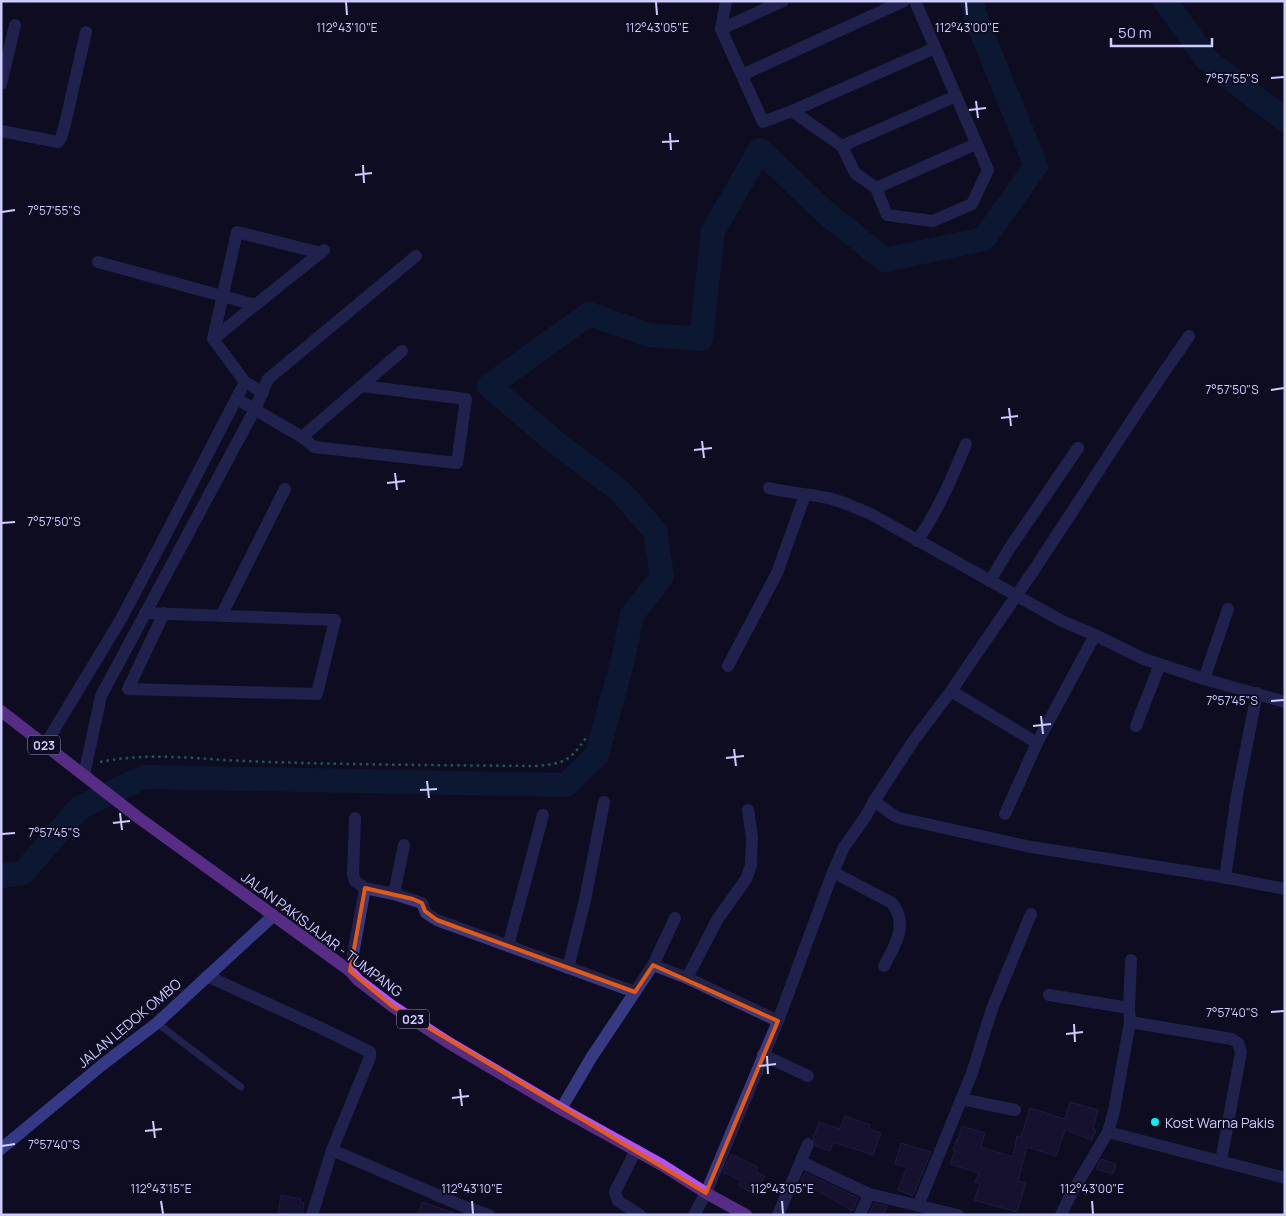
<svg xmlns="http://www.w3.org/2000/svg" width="1286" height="1216" font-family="Manrope,sans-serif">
<rect width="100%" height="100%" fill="#0e0c20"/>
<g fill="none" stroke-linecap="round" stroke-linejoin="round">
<g stroke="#0b2645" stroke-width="24">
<polyline points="1165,1 1208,61 1285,120"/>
<polyline points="1,876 23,873 79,808 144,777 566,785 597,755 624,655 632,615 662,576 655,531 619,490 554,441 489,386 589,314 650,335 701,339 713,231 760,150 826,213 885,260 984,239 1036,166 975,16 972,1"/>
</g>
</g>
<g fill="#1d1842" stroke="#312a6e">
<polygon points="1070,1102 1098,1110 1093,1129 1096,1130 1092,1140 1065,1130 1056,1156 1027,1147 1018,1181 1026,1183 1017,1212 974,1200 980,1184 975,1182 979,1173 950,1164 955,1150 953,1150 957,1139 958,1140 962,1126 985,1133 981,1147 1013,1157 1017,1136 1021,1137 1030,1108 1065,1119"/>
<polygon points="845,1116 870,1125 869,1129 881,1133 873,1155 833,1142 830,1151 816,1146 813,1138 819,1122 840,1129"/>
<polygon points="901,1143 931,1152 913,1196 898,1190 907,1167 895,1164"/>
<polygon points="731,1154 758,1167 756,1172 765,1176 755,1195 738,1185 741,1181 723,1172"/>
<polygon points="1101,1159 1116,1164 1113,1174 1096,1169"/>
<polygon points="805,1173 858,1198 853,1211 801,1181"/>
<polygon points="281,1195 301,1199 300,1202 304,1203 302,1215 278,1213"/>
<polygon points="422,1202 454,1213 453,1215 418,1215"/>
<polygon points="874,1203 887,1206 884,1215 869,1215"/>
</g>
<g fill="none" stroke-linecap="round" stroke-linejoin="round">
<path stroke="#2cb39f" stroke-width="2.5" stroke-dasharray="2.5 4" stroke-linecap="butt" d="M100,762C148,752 196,759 244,761C342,765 440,765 537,766C566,763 569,761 586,738"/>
<polyline stroke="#373a80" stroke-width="7" points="157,1023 241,1087"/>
<g stroke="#373a80" stroke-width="12">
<polyline points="726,1 721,29 763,122 792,111 842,146 855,173 876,188 887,215 933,221 972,204 988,170 915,1"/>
<polyline points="721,29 783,1"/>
<polyline points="742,75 904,1"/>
<polyline points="1,84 15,25"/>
<polyline points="792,111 935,48"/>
<polyline points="1,131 58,142 61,138 65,124 86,32"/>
<polyline points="842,146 956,96"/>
<polyline points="876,188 976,144"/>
<polyline points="98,262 255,305"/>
<polyline points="213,339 324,250"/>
<polyline points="263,393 245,382 213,339 237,232 321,253"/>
<polyline points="237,399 302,437 314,447 457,463 466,399 362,386"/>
<polyline points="302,437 402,351"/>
<path d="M769,488C788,493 808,494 828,498C842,501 855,508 869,513L1062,621L1095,635L1144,659L1204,679L1285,702"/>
<path d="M917,541C938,511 952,478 966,444"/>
<polyline points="990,581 1009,549 1078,448"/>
<path d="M145,613C209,615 272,618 335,620L317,694L128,689L164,613"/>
<polyline points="221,616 285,489"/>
<polyline points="728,666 777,573 805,495"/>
<polyline points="1204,679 1228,609"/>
<polyline points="951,691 1037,743"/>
<polyline points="1136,726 1160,664"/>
<polyline points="45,745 121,619 164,538 245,382"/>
<polyline points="84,775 101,696 255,409 268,379 416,256"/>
<polyline points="874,801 893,815 899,818 1031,847 1217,876 1285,889"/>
<polyline points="1005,814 1037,743 1095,635"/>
<path d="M833,872L892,903C909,925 895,945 884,966"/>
<polyline points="1225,878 1237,795 1257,693"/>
<polyline points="365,888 394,894 422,903 426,913 437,920 635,992"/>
<polyline points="394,894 404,845"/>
<polyline points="508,946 543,815"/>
<polyline points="653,965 675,918"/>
<polyline points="568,968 585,900 604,802"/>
<polyline points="350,971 365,888 355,881 353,874 355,818"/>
<polyline points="207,976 321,1028 370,1052 370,1057 332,1150 312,1215"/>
<polyline points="687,978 717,920 746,879 751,865 752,837 748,810"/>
<polyline points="1049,995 1129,1008 1130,1022 1114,1111 1108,1132 1070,1196 1061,1215"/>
<polyline points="1129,1008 1131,960"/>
<polyline points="1130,1022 1232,1039 1238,1043 1241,1052 1221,1161"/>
<polyline points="763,1055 808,1076"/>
<polyline points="961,1099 1015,1110"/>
<polyline points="561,1109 591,1058 653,965 687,978 778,1021"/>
<polyline points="1108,1132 1285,1178"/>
<polyline points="332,1150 465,1207 489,1215"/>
<polyline points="636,1150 615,1192 618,1201 640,1215"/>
<polyline points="801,1162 869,1194"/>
<polyline points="918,1206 972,1073 992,1009 1031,914"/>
<polyline points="694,1215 706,1193 778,1021 833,872 844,847 866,816 874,801 914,740 951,691 1036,567 1141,406 1189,336"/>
<polyline points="778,1215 808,1144"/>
<polyline points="860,1215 869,1194 958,1215"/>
</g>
<polyline stroke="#636dff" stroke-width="12" points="1,1149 102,1065 157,1023 273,916"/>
<polyline stroke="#b053ff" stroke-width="12" points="1,711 139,818 350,971 358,980 392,1006 449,1043 561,1109 662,1165 706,1193 746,1215"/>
</g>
<path d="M0 0H1286V1216H0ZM365,888L413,899L422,903L425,911L437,920L635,992L653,965L778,1021L706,1193L392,1006L350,971Z" fill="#0e0c20" fill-opacity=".55" fill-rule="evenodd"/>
<path fill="none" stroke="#e8590c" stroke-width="4" stroke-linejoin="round" d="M365,888L413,899L422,903L425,911L437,920L635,992L653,965L778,1021L706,1193L392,1006L350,971Z"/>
<path fill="none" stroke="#cdccff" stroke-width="2" d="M346,2L347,15M656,2L657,15M966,2L967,15M1271,78L1284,77M976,101L978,118M969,110L986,108M670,133L671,150M662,142L679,141M363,165L364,183M355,175L372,173M2,212L15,210M1271,390L1284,388M1009,408L1011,426M1001,418L1018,416M702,441L704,458M694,450L712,448M395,473L397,490M387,483L405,481M2,523L15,522M1271,701L1284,700M1041,716L1043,734M1033,726L1051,724M734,749L736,766M726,758L744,756M427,781L429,798M420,790L437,789M120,813L122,830M113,823L130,821M2,834L15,833M1271,1012L1284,1011M1074,1024L1075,1042M1066,1034L1083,1032M767,1056L768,1074M759,1066L776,1064M460,1089L462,1106M452,1098L469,1096M153,1121L155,1138M145,1131L162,1129M2,1146L15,1144M161,1201L163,1214M472,1201L473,1214M782,1201L783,1214M1092,1201L1093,1214"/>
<circle fill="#00f4f7" stroke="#0e0c20" stroke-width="2" cx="1155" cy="1122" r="5"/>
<g text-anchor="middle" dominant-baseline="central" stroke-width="4" stroke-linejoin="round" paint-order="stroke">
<g fill="#0e0c20" stroke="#9492bc" stroke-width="1">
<rect x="28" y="735.5" width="32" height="19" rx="4"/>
<rect x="397" y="1009.5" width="32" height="19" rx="4"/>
</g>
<g font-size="12" font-weight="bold" fill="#cdccff">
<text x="44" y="745">023</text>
<text x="413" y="1019">023</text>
</g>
<g font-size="14" fill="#cdccff" stroke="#0e0c20">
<text transform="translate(322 934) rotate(37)">JALAN PAKISJAJAR - TUMPANG</text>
<text transform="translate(129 1023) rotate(-40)">JALAN LEDOK OMBO</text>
</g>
<g font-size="14" fill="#cdccff" stroke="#0e0c20" text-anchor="start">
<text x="1165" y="1122">Kost Warna Pakis</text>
</g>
</g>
<g font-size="12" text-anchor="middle" fill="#cdccff" stroke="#0e0c20" stroke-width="4" stroke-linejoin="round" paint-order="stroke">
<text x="347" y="32">112°43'10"E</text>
<text x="657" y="32">112°43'05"E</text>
<text x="967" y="32">112°43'00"E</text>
<text x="1232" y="83">7°57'55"S</text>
<text x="54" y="215">7°57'55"S</text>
<text x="1232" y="394">7°57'50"S</text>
<text x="54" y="526">7°57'50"S</text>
<text x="1232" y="705">7°57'45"S</text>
<text x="54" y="837">7°57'45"S</text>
<text x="1232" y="1017">7°57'40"S</text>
<text x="54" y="1149">7°57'40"S</text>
<text x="161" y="1193">112°43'15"E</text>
<text x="472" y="1193">112°43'10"E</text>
<text x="782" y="1193">112°43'05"E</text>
<text x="1092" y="1193">112°43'00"E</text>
</g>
<rect width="1286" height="1216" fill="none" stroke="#cdccff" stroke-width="5"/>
<path d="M1111 38v8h101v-8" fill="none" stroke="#cdccff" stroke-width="2.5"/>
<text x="1118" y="38" font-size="15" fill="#cdccff" stroke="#0e0c20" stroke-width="4" paint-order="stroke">50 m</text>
</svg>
